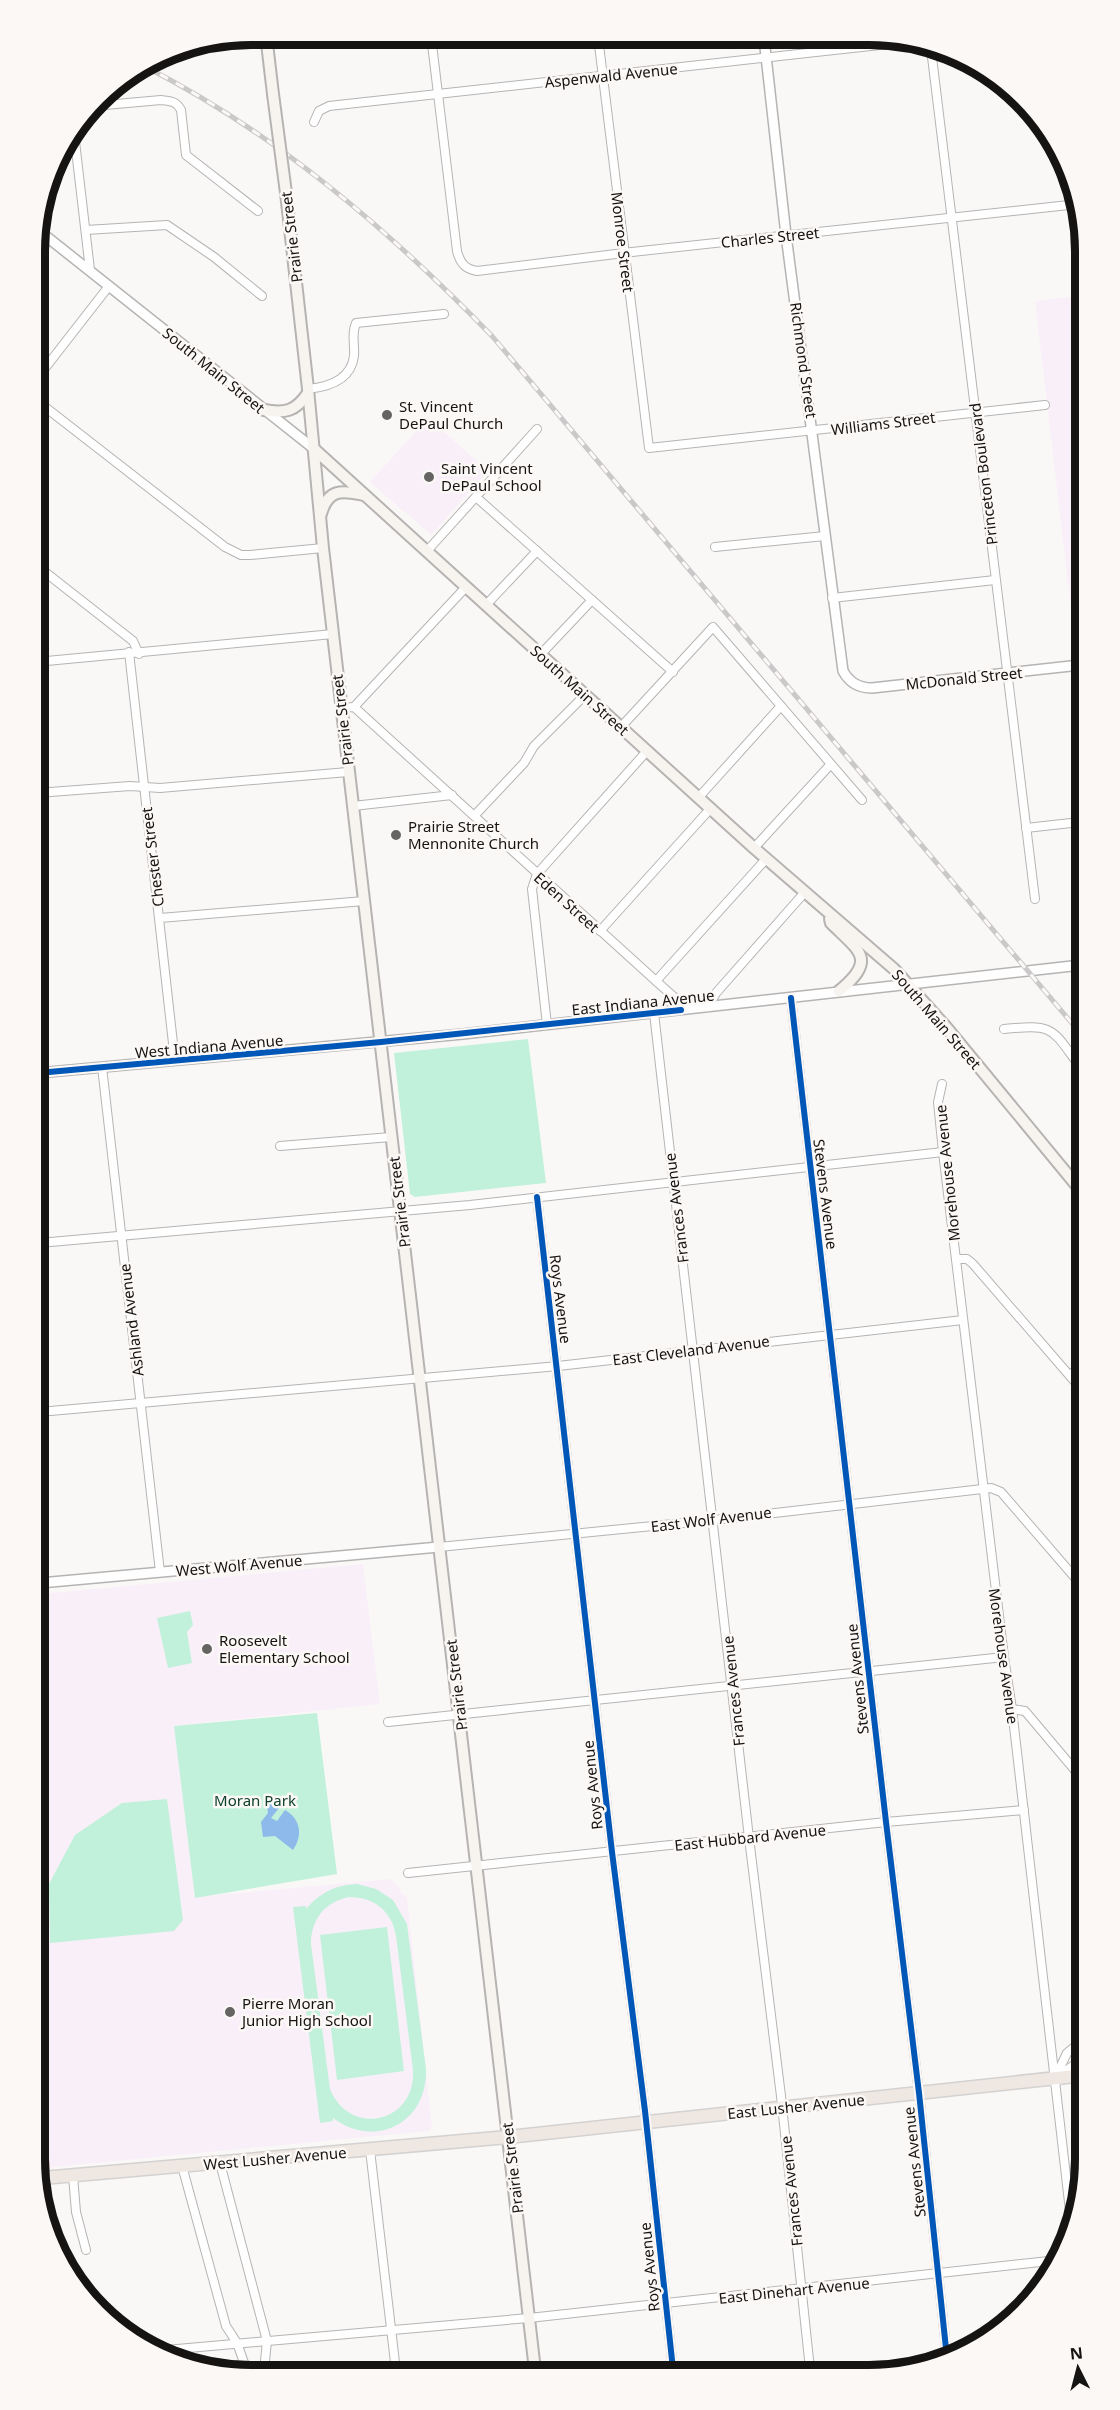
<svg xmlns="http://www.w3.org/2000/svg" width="1120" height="2410" font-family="'Noto Sans',sans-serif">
<rect width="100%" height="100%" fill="#faf8f7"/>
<g fill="#f9eff9">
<polygon points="1078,296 1080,652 1076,652 1035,301"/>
<polygon points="428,418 488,471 431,535 370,482"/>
<polygon points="363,1564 380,1704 175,1726 195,1897 391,1879 400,1889 401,1893 407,1897 432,2127 429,2131 42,2168 40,1594"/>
</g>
<g fill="#c1f1da" fill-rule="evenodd">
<polygon points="528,1039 546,1183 415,1197 410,1194 394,1053"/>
<polygon points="190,1611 193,1625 187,1632 192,1663 168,1668 157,1618"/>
<polygon points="317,1713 337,1874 195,1898 174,1726"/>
<polygon points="167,1799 183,1920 174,1931 50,1943 49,1884 75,1835 122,1803"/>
<path d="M357,1884L376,1889L393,1900L407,1924L426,2069C428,2122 376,2150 333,2118V2121L320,2123L293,1907L306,1906V1909C321,1892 336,1885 357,1884ZM349,1897C374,1897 392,1911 396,1936L413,2070C416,2123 350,2138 330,2089L311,1944C311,1919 325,1902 349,1897Z"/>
<polygon points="387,1927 404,2071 337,2080 320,1935"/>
</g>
<path fill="#8dbaea" d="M278,1798L279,1808L271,1818L277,1821L285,1810C301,1819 303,1836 293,1850L275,1836L263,1837L261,1822L268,1813L266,1799Z"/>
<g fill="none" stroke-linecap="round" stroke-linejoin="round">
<g stroke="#b6b4b3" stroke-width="10">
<g id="minor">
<path d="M431,36L457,251C460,263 465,269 477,271L632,252L1078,204"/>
<polyline points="598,37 649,448 1045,405"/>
<polyline points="931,49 1035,899"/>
<path d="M94,106L161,100C171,101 176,101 181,110L186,155L258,211"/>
<polyline points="314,122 319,111 329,106 916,41"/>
<polyline points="74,133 90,270"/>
<polyline points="86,230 167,225 214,257 262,296"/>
<polyline points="35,381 109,286"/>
<path d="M308,389C328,387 351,380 354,356C355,344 351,334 356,323L444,314"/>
<polyline points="36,400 225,547 241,555 250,555 323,548"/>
<polyline points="476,497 673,672"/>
<polyline points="715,547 825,536"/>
<polyline points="427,551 537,429"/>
<polyline points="36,565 133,641 139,654"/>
<polyline points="832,598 995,580"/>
<polyline points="486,605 537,551"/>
<polyline points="129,652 175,1061"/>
<polyline points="541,654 592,600"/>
<polyline points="36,662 333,634"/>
<polyline points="354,707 466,587"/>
<polyline points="341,708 354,707 656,981 674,997 681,1010"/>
<polyline points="621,727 713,627 862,800"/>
<polyline points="37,793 130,786 160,788 348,772"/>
<polyline points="699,797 781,706"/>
<polyline points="353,806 452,795"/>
<polyline points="475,815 524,763 534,746 585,695"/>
<polyline points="1026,828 1080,822"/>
<polyline points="754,848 830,765"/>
<polyline points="160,918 364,901"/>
<polyline points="600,931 710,809"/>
<polyline points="656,981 766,859"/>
<polyline points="791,998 886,1822 919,2093 947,2358"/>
<polyline points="708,1007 716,993 805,892"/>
<polyline points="654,1013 749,1838 781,2096 810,2369"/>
<polyline points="547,1025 532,889 537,874 647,751"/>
<path d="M1004,1029C1056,1024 1051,1028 1081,1068"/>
<polyline points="102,1067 160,1572"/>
<polyline points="942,1084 938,1102 943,1152 1004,1657 1012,1709 1072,2228"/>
<polyline points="280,1146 391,1137"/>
<polyline points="537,1197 612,1852 645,2111 673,2369"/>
<polyline points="39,1243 470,1205 943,1152"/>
<polyline points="956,1259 967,1259 973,1264 1082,1390"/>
<polyline points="1070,1375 1082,1365"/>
<polyline points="39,1412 558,1366 963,1320"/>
<polyline points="439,1547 714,1520 991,1488 1001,1492 1083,1587"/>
<polyline points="1012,1709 1025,1711 1084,1781"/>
<polyline points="388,1722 1004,1657"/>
<polyline points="408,1873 886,1822 1024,1810"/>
<polyline points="1056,2076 1067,2053 1085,2038"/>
<polyline points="1057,2077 1085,2057"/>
<polyline points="370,2150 396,2371"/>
<polyline points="220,2163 267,2341 264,2371"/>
<polyline points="182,2166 226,2326 237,2343 247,2371"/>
<polyline points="73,2176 76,2212 86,2250"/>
<polyline points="166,2350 529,2318 1058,2260"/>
</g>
</g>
<g stroke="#b6b4b3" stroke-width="12">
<g id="tertiary">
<path d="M764,38L786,235L843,671C849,682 859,688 872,688L1080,665"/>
<polyline points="37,229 313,448"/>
<polyline points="38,1073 463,1034 1081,965"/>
<polyline points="40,1583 439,1547"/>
</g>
</g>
<g stroke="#b6b4b3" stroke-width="14">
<g id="secondary">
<polyline points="266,35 273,94"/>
<polyline points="286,193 308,389 323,548 535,2370"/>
<path d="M264,410C285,414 296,411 308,393"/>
<polyline points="313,448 754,848 894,969 946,1027 1082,1192"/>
<path d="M321,514C328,489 341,490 364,495"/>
<path d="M830,919L831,923C859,951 878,959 839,991"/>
</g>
</g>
<g stroke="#d3d2d1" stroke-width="15">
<polyline id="primary" points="42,2178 508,2137 1085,2075"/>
</g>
<use href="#minor" stroke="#fefefe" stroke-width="8"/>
<use href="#tertiary" stroke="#fefefe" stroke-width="9"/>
<use href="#secondary" stroke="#f7f3ef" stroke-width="10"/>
<use href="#primary" stroke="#efe7e1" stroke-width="12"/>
<g stroke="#cac8c8" stroke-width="5">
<path id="rail" d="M144,66C277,134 388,229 492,336L1081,1034"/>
</g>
<use href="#rail" stroke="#fbf8f6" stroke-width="3" stroke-dasharray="9" stroke-linecap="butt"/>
<g stroke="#b6b4b3" stroke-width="14" stroke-linecap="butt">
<polyline id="secondary-bridge" points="273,94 286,193"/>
</g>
<use href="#secondary-bridge" stroke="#f7f3ef" stroke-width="10"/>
<g stroke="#fbf8f6" stroke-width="10">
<g id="cycleway">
<polyline points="791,998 886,1822 919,2093 947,2358"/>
<polyline points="38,1073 381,1042 681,1010"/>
<polyline points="537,1197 612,1852 645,2111 673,2369"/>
</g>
</g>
<use href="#cycleway" stroke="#0057b8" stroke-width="6"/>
</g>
<g fill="#656463" stroke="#fbf8f6" stroke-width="2">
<circle cx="387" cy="415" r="6"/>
<circle cx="429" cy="477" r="6"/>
<circle cx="396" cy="835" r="6"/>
<circle cx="207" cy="1649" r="6"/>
<circle cx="230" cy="2012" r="6"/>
</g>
<g text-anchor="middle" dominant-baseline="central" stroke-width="5" stroke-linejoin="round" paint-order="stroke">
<g font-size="15" fill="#151413" stroke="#fbf8f6">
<text transform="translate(611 75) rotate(-6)">Aspenwald Avenue</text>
<text transform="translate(291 237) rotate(-97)">Prairie Street</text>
<text transform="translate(770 237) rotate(-6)">Charles Street</text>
<text transform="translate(623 242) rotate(83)">Monroe Street</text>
<text transform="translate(804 360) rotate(82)">Richmond Street</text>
<text transform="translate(214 370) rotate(39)">South Main Street</text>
<text transform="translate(883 423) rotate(-7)">Williams Street</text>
<text transform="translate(983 474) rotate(-97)">Princeton Boulevard</text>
<text transform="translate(964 678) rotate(-6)">McDonald Street</text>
<text transform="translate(580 690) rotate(42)">South Main Street</text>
<text transform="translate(342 720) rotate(-97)">Prairie Street</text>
<text transform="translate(152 857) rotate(-97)">Chester Street</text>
<text transform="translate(567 902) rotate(42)">Eden Street</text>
<text transform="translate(643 1002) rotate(-6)">East Indiana Avenue</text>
<text transform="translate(937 1019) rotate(49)">South Main Street</text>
<text transform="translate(209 1046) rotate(-5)">West Indiana Avenue</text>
<text transform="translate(947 1173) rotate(-96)">Morehouse Avenue</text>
<text transform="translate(826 1194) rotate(83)">Stevens Avenue</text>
<text transform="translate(399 1202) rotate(-97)">Prairie Street</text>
<text transform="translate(676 1208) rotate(-97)">Frances Avenue</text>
<text transform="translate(561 1299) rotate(83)">Roys Avenue</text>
<text transform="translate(131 1320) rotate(-97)">Ashland Avenue</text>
<text transform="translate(691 1350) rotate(-7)">East Cleveland Avenue</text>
<text transform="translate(711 1519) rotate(-7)">East Wolf Avenue</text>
<text transform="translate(239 1565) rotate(-5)">West Wolf Avenue</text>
<text transform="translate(1004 1656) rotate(82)">Morehouse Avenue</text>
<text transform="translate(857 1679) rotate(-96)">Stevens Avenue</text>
<text transform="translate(456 1685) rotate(-97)">Prairie Street</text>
<text transform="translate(733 1691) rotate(-96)">Frances Avenue</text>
<text transform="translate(592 1785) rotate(-96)">Roys Avenue</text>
<text transform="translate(750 1837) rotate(-6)">East Hubbard Avenue</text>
<text transform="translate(796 2106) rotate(-6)">East Lusher Avenue</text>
<text transform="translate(275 2158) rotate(-5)">West Lusher Avenue</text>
<text transform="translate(914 2162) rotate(-96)">Stevens Avenue</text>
<text transform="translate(512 2168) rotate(-97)">Prairie Street</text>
<text transform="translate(791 2191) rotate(-96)">Frances Avenue</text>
<text transform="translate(649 2267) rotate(-96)">Roys Avenue</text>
<text transform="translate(794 2290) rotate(-6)">East Dinehart Avenue</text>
</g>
<g font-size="15" fill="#151413" stroke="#fbf8f6" text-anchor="start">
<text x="399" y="406">St. Vincent<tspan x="399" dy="17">DePaul Church</tspan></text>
<text x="441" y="468">Saint Vincent<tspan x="441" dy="17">DePaul School</tspan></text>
<text x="408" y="826">Prairie Street<tspan x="408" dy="17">Mennonite Church</tspan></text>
<text x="219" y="1640">Roosevelt<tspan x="219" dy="17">Elementary School</tspan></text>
<text x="242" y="2003">Pierre Moran<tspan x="242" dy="17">Junior High School</tspan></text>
</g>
<g font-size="15" fill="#10402e" stroke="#fbf8f6">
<text x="255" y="1800">Moran Park</text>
</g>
</g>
<path d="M0 0H1120V2410H0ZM251 45H869A206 206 0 0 1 1075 251V2159A206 206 0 0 1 869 2365H251A206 206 0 0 1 45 2159V251A206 206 0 0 1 251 45Z" fill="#fbf8f6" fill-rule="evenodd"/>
<path fill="none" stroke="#151413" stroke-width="8" d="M251 45H869A206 206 0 0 1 1075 251V2159A206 206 0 0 1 869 2365H251A206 206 0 0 1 45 2159V251A206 206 0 0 1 251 45Z"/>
<g transform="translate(1078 2368) rotate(354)" stroke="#fbf8f6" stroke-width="4.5" paint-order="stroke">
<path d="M0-4.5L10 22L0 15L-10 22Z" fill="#151413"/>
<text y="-9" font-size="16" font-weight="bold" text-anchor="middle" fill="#151413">N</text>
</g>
</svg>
